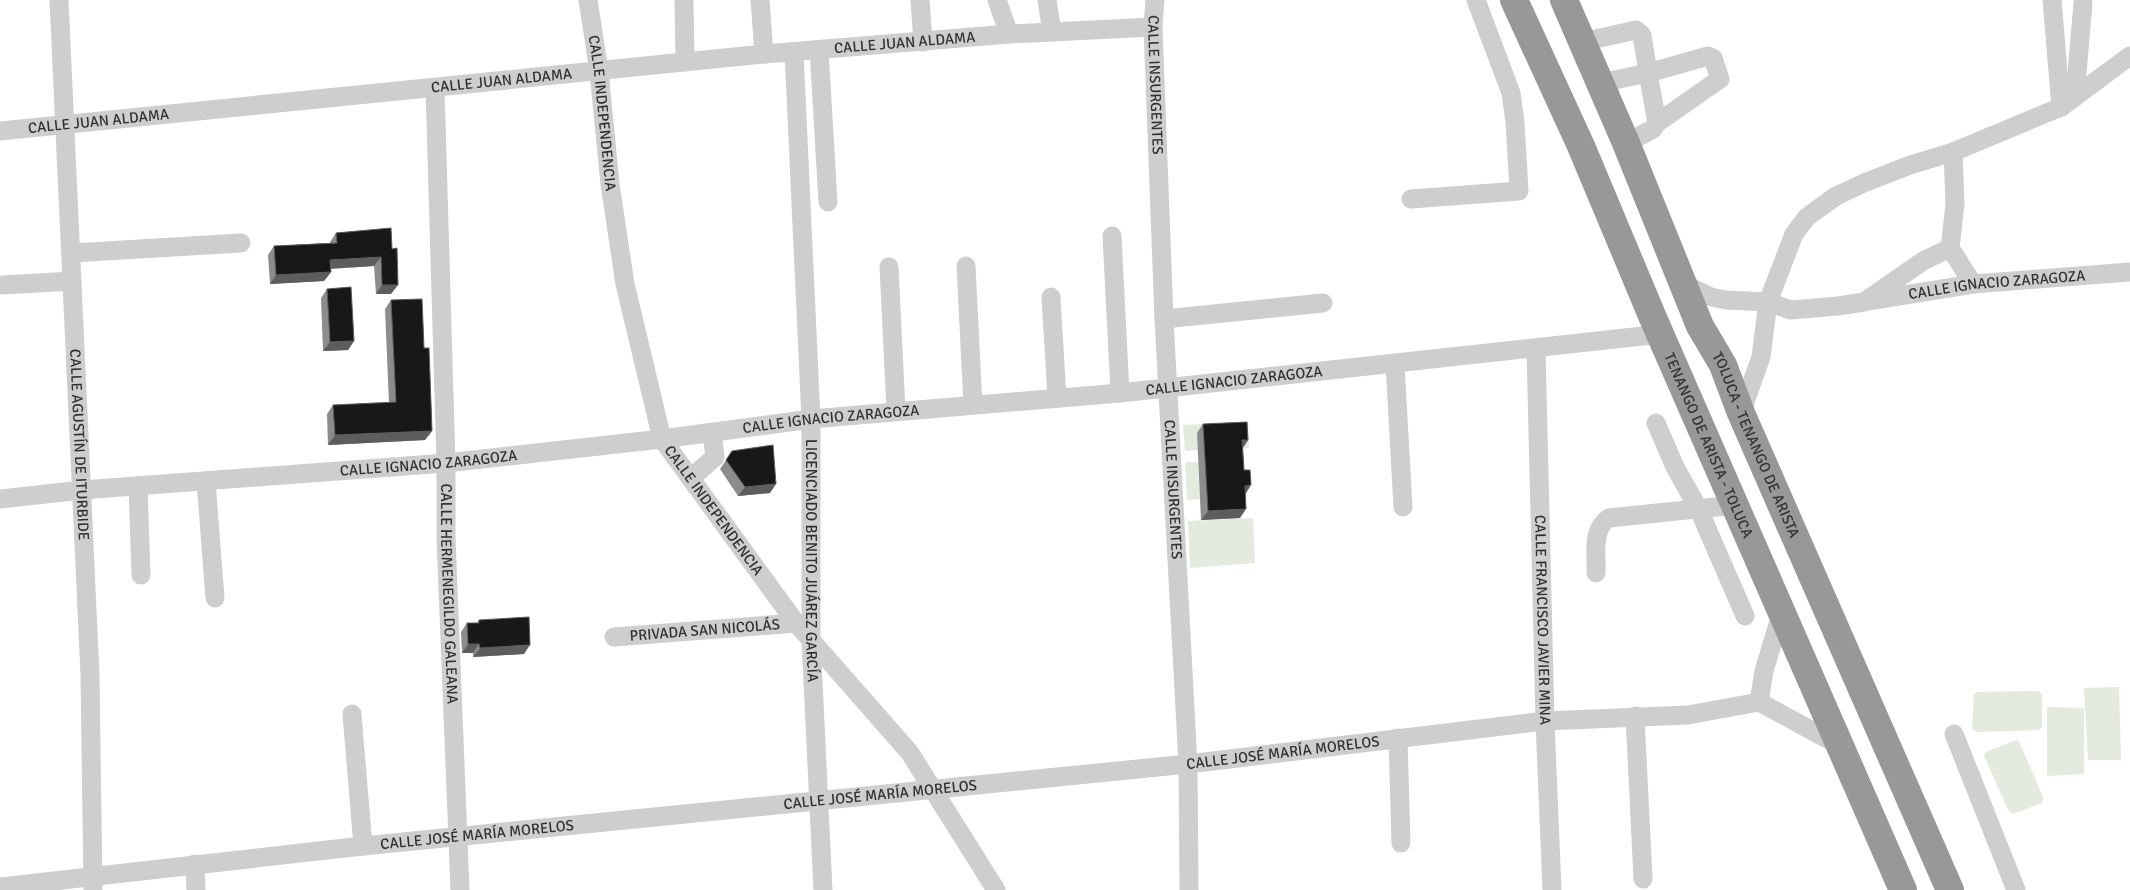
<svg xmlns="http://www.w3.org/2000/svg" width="2130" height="890" font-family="Signika,sans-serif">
<rect width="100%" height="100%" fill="#fff"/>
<g fill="#e5eade">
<polygon points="1248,422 1249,448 1242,449 1197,433 1198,450 1185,451 1183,425"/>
<polygon points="1185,462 1198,462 1200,499 1187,500"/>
<polygon points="1253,518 1255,563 1190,568 1188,521"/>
<polygon points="2119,687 2121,760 2088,760 2084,688"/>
<polygon points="2038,691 2042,694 2042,728 2038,730 1977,732 1972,729 1974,694 1977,692"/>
<polygon points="2047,707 2084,708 2084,774 2047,776"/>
<polygon points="2016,740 2019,741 2043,797 2042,803 2013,814 2008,810 1984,756 1985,752"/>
</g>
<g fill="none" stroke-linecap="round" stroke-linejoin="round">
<g stroke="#cecece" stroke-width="19">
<path id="s1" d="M59,0L90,675L93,889"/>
<path id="s2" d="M588,0L599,71L610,184L625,284L662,439L796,623L910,753L996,890"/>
<polyline points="684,0 685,62"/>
<polyline points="760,0 764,54"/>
<polyline points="920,0 923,42"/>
<polyline points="997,0 1009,34"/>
<polyline points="1047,0 1052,32"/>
<path id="s3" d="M1155,0L1153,27L1164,319L1188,764L1189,890"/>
<polyline points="2052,0 2061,107"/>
<polyline points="1582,42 1636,30 1642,35 1648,73 1708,56 1713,58 1720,79 1657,123"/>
<polyline points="819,50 828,202"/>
<path id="s4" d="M794,52L811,419V640L823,890"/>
<polyline points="1600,83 1648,73 1657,123 1653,129 1626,143"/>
<path id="s5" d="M435,88L446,463V538L460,890"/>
<polyline points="2075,97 2083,3"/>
<path id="s6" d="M0,131L764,54L1009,34L1153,27"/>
<polyline points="1411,199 1519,191 1515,122 1511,93 1476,0"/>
<polyline points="1112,236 1120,393"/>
<polyline points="1950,248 1973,284"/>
<polyline points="72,253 241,243"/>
<polyline points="966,266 973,405"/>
<polyline points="889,267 896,411"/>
<polyline points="1684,284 1711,297 1726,300 1768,302 1791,310 1838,306 1864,302 1923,261 1950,248 1955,204 1953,152"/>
<polyline points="3,285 72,281"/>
<polyline points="1051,297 1057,398"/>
<path id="s7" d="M1868,301L1973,284L2130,272"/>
<polyline points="1164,319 1323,303"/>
<path id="s8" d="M1536,349L1545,721L1552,890"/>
<polyline points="1395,365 1403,507"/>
<polyline points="1741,413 1761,357 1768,302 1794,234 1807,217 1836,196 1864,183 1910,165 1953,152 2061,107 2130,56"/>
<polyline points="1656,423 1675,467 1699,510 1745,616"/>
<polyline points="691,478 715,457 712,433"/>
<polyline points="206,481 215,598"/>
<polyline points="138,486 141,575"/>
<path id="s9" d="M0,499L82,490L446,463L662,439L811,419L1120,393L1661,334"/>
<path d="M1596,573C1597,554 1591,529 1609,518L1735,505"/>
<path id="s10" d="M614,637L796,623"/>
<polyline points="1759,702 1842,747"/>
<polyline points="1759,702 1764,671 1782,611"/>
<polyline points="352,714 363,846"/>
<polyline points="1635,716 1643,879"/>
<polyline points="1954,734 2016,890"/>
<polyline points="1398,738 1401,843"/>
<polyline points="195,864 196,890"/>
<path id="s11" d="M0,887L363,846L1188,764L1545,721L1688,715L1759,702"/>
</g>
<g stroke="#989898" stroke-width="28">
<path id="s12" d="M1514,0L1581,146L1653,318L1903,890"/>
<path id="s13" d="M1564,0L1626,143L1700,326L1723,365L1741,413L1950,890"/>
</g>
</g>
<g fill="#8c8c8c">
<polygon points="391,228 391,294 376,294 374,266 331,269 331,272 324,281 270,284 268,255 274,246 330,243 330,242 336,233"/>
<polygon points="327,289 354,341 348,350 323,351 321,298"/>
<polygon points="391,300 424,348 432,431 425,440 328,445 327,414 333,405 389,403 385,309"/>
<polygon points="1203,424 1248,440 1243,448 1245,494 1240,518 1201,520 1197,433"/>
<polygon points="732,451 770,493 738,496 720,469"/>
<polygon points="479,620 524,654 473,657 473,653 462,653 461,632 467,623 477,623"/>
</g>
<g fill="#5d5d5d">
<polygon points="381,257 374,266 324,269 330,260"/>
<polygon points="331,272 324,281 270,284 276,275"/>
<polygon points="382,285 398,285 391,294 376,294"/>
<polygon points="354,341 348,350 323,351 330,342"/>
<polygon points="432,431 425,440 328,445 335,435"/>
<polygon points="1242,440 1248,440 1242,449"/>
<polygon points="776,484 770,493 738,496 745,487"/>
<polygon points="1251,485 1245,495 1245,486"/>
<polygon points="1246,509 1240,518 1201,520 1208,511"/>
<polygon points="468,644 479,644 473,653 462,653"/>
<polygon points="530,645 524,654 473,657 480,648"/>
</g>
<g fill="#181818" stroke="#5d5d5d">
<polygon points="391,228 392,249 397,248 398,285 382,285 381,257 330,260 331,272 276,275 274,246 337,243 336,233"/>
<polygon points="351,287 354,341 330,342 327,289"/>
<polygon points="422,299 424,348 429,348 432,431 335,435 333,405 396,402 391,300"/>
<polygon points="1247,422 1248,440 1242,440 1244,470 1250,470 1251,485 1245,486 1246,509 1208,511 1203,424"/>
<polygon points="773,445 776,484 745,487 726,460 732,451"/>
<polygon points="529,617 530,645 480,648 479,644 468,644 467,623 479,623 479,620"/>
</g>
<g text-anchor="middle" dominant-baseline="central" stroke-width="5" stroke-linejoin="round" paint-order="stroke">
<g font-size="15" fill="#313131" stroke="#fff">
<text stroke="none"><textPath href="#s6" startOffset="909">CALLE JUAN ALDAMA</textPath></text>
<text stroke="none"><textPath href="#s6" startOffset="504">CALLE JUAN ALDAMA</textPath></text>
<text stroke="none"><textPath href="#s3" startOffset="85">CALLE INSURGENTES</textPath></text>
<text stroke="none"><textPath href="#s2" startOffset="114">CALLE INDEPENDENCIA</textPath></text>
<text stroke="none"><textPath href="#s6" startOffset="99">CALLE JUAN ALDAMA</textPath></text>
<text stroke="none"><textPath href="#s7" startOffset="130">CALLE IGNACIO ZARAGOZA</textPath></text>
<text stroke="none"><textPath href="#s9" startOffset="1240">CALLE IGNACIO ZARAGOZA</textPath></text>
<text stroke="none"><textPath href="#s9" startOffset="835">CALLE IGNACIO ZARAGOZA</textPath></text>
<text stroke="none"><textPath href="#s1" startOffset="445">CALLE AGUSTÍN DE ITURBIDE</textPath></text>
<text stroke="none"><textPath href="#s12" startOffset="486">TENANGO DE ARISTA - TOLUCA</textPath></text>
<text stroke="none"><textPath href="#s13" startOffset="485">TOLUCA - TENANGO DE ARISTA</textPath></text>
<text stroke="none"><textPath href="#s9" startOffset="430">CALLE IGNACIO ZARAGOZA</textPath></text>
<text stroke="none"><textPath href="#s3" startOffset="490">CALLE INSURGENTES</textPath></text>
<text stroke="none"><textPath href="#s2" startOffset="534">CALLE INDEPENDENCIA</textPath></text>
<text stroke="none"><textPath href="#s4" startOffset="509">LICENCIADO BENITO JUÁREZ GARCÍA</textPath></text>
<text stroke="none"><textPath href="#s5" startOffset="506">CALLE HERMENEGILDO GALEANA</textPath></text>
<text stroke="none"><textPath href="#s8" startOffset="271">CALLE FRANCISCO JAVIER MINA</textPath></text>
<text stroke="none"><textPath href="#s10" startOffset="91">PRIVADA SAN NICOLÁS</textPath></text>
<text stroke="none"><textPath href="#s11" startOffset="1290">CALLE JOSÉ MARÍA MORELOS</textPath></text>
<text stroke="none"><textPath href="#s11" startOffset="885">CALLE JOSÉ MARÍA MORELOS</textPath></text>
<text stroke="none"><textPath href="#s11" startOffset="480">CALLE JOSÉ MARÍA MORELOS</textPath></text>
</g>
</g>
</svg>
